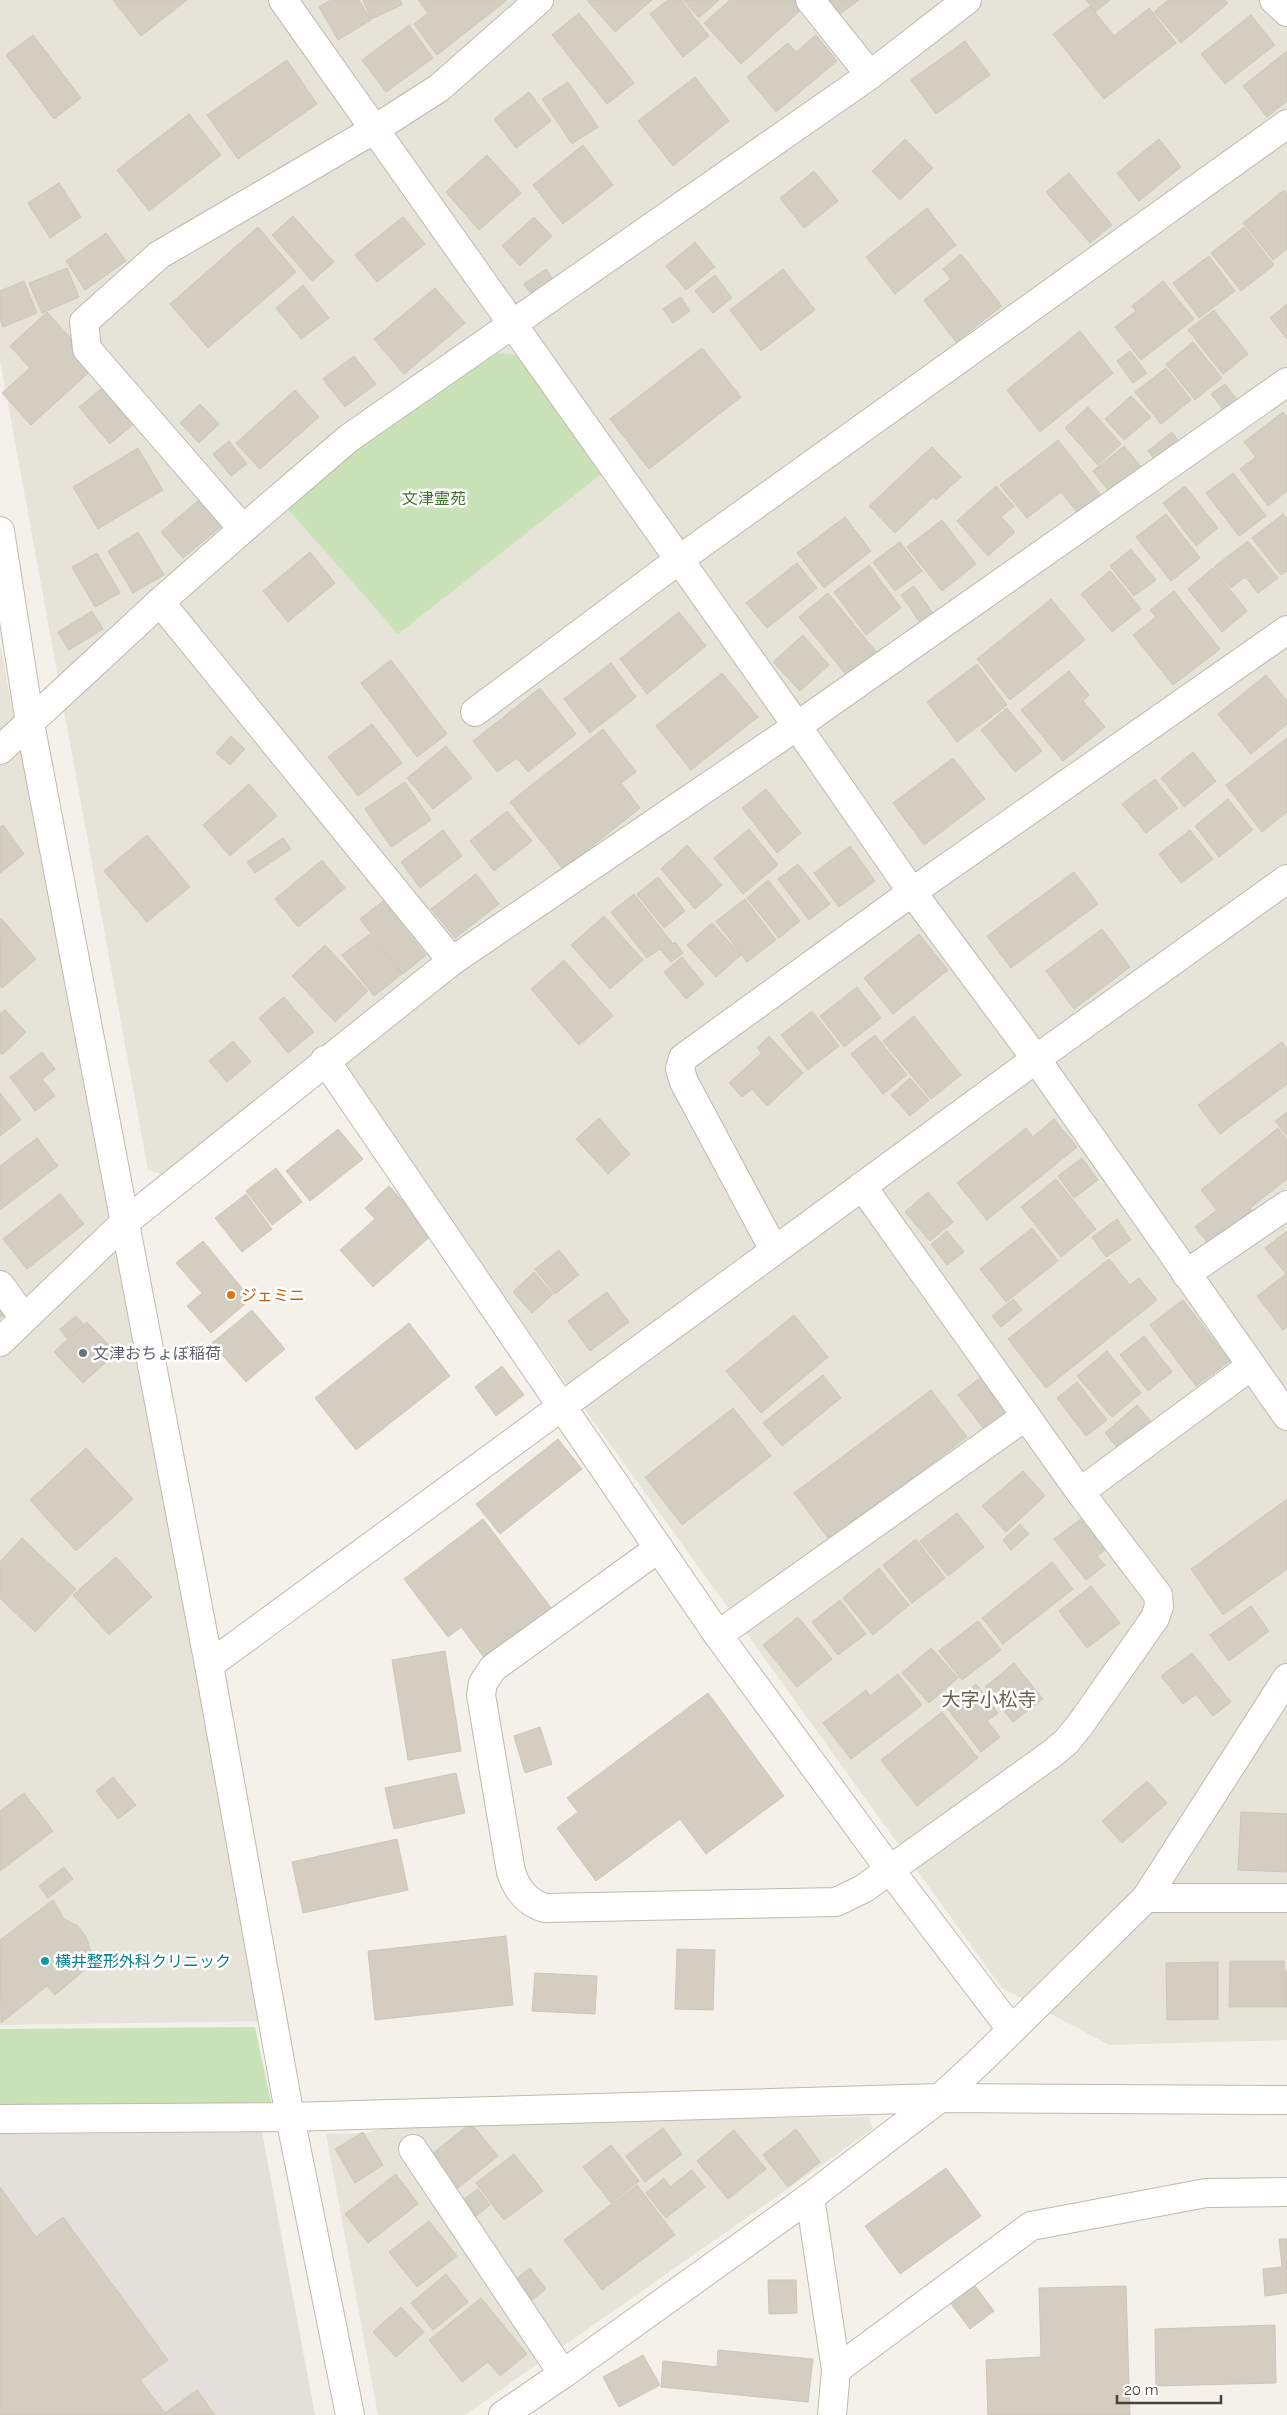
<svg xmlns="http://www.w3.org/2000/svg" width="1287" height="2415" font-family="Raleway,'Noto Sans JP',sans-serif">
<rect width="100%" height="100%" fill="#f3f1ea"/>
<g fill="#e6e4d9">
<polygon points="0,0 1287,0 1287,2040 1109,2045 1002,1988 323,1046 164,1175 148,1170 0,360"/>
<polygon points="0,645 176,1548 267,2021 0,2025"/>
<polygon points="869,2117 873,2129 465,2415 378,2415 326,2134 366,2133 400,2122"/>
</g>
<polygon fill="#e3e0db" points="262,2132 315,2415 0,2415 0,2134"/>
<g fill="#c9e2b8">
<polygon points="490,352 521,356 604,472 398,634 287,508 379,432"/>
<polygon points="255,2027 277,2129 0,2131 0,2029"/>
</g>
<g fill="#d3cec1" stroke="#cdc7b5">
<polygon points="113,0 187,0 141,36"/>
<polygon points="331,0 359,0 371,20 338,40 319,7"/>
<polygon points="363,0 400,0 402,5 371,19"/>
<polygon points="418,0 507,0 437,55 414,24 428,13"/>
<polygon points="587,0 652,0 615,32"/>
<polygon points="668,0 681,0 709,36 683,57 650,14"/>
<polygon points="683,0 719,0 699,18"/>
<polygon points="730,0 794,0 802,9 741,64 704,23"/>
<polygon points="829,0 859,0 840,14"/>
<polygon points="1086,0 1110,0 1095,12"/>
<polygon points="1168,0 1225,0 1228,3 1181,43 1154,12"/>
<polygon points="1090,6 1114,36 1149,8 1176,43 1104,99 1053,34"/>
<polygon points="579,13 634,83 607,104 552,35"/>
<polygon points="1251,15 1275,45 1225,84 1201,54"/>
<polygon points="409,25 433,58 386,92 362,60"/>
<polygon points="33,35 81,98 54,119 6,55"/>
<polygon points="816,35 837,61 776,112 747,77 788,43 796,52"/>
<polygon points="965,41 990,75 936,114 911,80"/>
<polygon points="1287,51 1287,101 1267,117 1243,86"/>
<polygon points="287,60 317,104 238,159 207,115"/>
<polygon points="695,77 729,121 673,166 638,121"/>
<polygon points="568,82 598,127 572,144 542,99"/>
<polygon points="529,92 551,121 516,148 494,119"/>
<polygon points="189,114 221,155 149,211 117,170"/>
<polygon points="905,139 933,168 900,200 872,171"/>
<polygon points="1159,139 1181,167 1139,201 1117,173"/>
<polygon points="583,145 613,185 563,224 533,185"/>
<polygon points="487,155 521,193 479,230 446,192"/>
<polygon points="814,171 838,201 804,228 780,198"/>
<polygon points="1069,173 1112,225 1090,243 1046,192"/>
<polygon points="59,183 81,217 50,238 28,203"/>
<polygon points="1284,190 1287,194 1287,249 1273,260 1243,223"/>
<polygon points="927,208 956,245 895,294 866,257"/>
<polygon points="293,216 334,262 312,281 272,235"/>
<polygon points="403,217 425,244 377,282 355,255"/>
<polygon points="534,217 552,236 520,266 502,246"/>
<polygon points="258,227 296,272 208,348 170,304"/>
<polygon points="1244,227 1274,265 1241,291 1211,253"/>
<polygon points="106,233 126,261 85,290 66,261"/>
<polygon points="695,242 715,267 686,290 666,266"/>
<polygon points="961,254 1002,306 956,342 924,300 951,279 943,269"/>
<polygon points="1209,256 1235,291 1199,318 1173,283"/>
<polygon points="67,268 79,297 42,313 29,283"/>
<polygon points="546,269 554,281 533,297 524,284"/>
<polygon points="783,269 815,310 761,351 730,310"/>
<polygon points="715,275 732,298 713,313 695,291"/>
<polygon points="24,281 37,313 3,327 0,318 0,291"/>
<polygon points="1163,281 1194,319 1141,360 1115,327 1136,311 1132,306"/>
<polygon points="303,285 329,318 301,339 276,308"/>
<polygon points="435,288 465,323 404,374 374,339"/>
<polygon points="681,297 690,311 673,323 663,309"/>
<polygon points="1287,304 1287,339 1270,318"/>
<polygon points="1214,310 1248,354 1223,374 1188,330"/>
<polygon points="47,312 96,366 31,425 2,393 30,368 10,346"/>
<polygon points="1080,331 1113,373 1040,432 1007,390"/>
<polygon points="1193,342 1222,378 1195,400 1166,364"/>
<polygon points="702,348 741,397 649,469 610,419"/>
<polygon points="1130,351 1147,373 1133,383 1117,361"/>
<polygon points="354,356 376,384 345,407 323,379"/>
<polygon points="1166,368 1191,400 1161,424 1135,392"/>
<polygon points="107,384 138,420 110,444 79,407"/>
<polygon points="1225,384 1242,406 1229,417 1211,394"/>
<polygon points="295,390 319,417 260,469 236,443"/>
<polygon points="1131,396 1151,417 1124,440 1105,419"/>
<polygon points="200,404 219,424 199,443 180,423"/>
<polygon points="1088,407 1121,444 1098,465 1065,428"/>
<polygon points="1283,412 1287,417 1287,491 1268,506 1240,469 1256,457 1244,442"/>
<polygon points="1172,432 1181,444 1157,463 1148,451"/>
<polygon points="1058,440 1104,499 1081,517 1061,492 1027,518 1000,485"/>
<polygon points="229,441 247,464 231,476 213,454"/>
<polygon points="1124,446 1142,468 1111,494 1093,471"/>
<polygon points="932,447 961,477 936,500 933,497 895,533 869,506"/>
<polygon points="138,448 163,490 98,529 73,487"/>
<polygon points="1233,473 1266,516 1239,536 1206,493"/>
<polygon points="996,486 1014,506 1001,517 1015,532 988,556 957,521"/>
<polygon points="1185,486 1218,528 1196,546 1163,503"/>
<polygon points="200,499 223,525 183,558 161,532"/>
<polygon points="1166,514 1200,558 1171,581 1136,537"/>
<polygon points="1283,514 1287,519 1287,571 1281,575 1252,538"/>
<polygon points="845,517 871,551 824,588 797,553"/>
<polygon points="942,520 976,564 942,591 907,547"/>
<polygon points="138,532 164,575 133,593 108,551"/>
<polygon points="1248,541 1278,578 1258,593 1245,577 1231,588 1214,567"/>
<polygon points="900,542 922,571 895,591 873,562"/>
<polygon points="1131,549 1156,580 1134,596 1110,566"/>
<polygon points="310,552 335,583 288,622 263,591"/>
<polygon points="97,553 120,593 95,607 72,567"/>
<polygon points="797,563 817,588 767,628 746,603"/>
<polygon points="869,565 901,608 866,635 834,592"/>
<polygon points="1213,568 1247,611 1222,632 1188,589"/>
<polygon points="1110,571 1141,609 1112,632 1081,594"/>
<polygon points="914,586 932,612 919,621 901,595"/>
<polygon points="1174,591 1220,649 1173,685 1133,635 1156,617 1150,610"/>
<polygon points="828,593 882,659 853,683 799,617"/>
<polygon points="1051,599 1085,640 1010,700 977,659"/>
<polygon points="92,611 103,629 69,650 58,632"/>
<polygon points="679,612 706,646 647,694 620,659"/>
<polygon points="803,635 829,665 800,691 773,662"/>
<polygon points="391,660 447,734 417,757 361,683"/>
<polygon points="611,663 636,697 590,733 564,699"/>
<polygon points="977,664 1007,705 957,742 927,702"/>
<polygon points="1069,671 1089,695 1083,701 1105,727 1063,761 1021,710"/>
<polygon points="722,673 758,717 691,770 656,726"/>
<polygon points="1266,675 1287,701 1287,724 1251,754 1218,714"/>
<polygon points="540,688 576,734 528,772 517,758 497,772 473,741"/>
<polygon points="1007,708 1042,751 1015,772 981,730"/>
<polygon points="372,724 402,763 358,796 328,757"/>
<polygon points="603,729 636,772 621,783 640,808 563,869 510,802"/>
<polygon points="231,736 245,749 230,765 216,753"/>
<polygon points="1287,738 1287,812 1262,832 1226,785"/>
<polygon points="446,746 472,778 433,809 407,778"/>
<polygon points="1193,752 1216,781 1184,807 1161,778"/>
<polygon points="953,758 985,799 924,845 893,803"/>
<polygon points="1155,779 1178,808 1146,833 1122,804"/>
<polygon points="405,782 431,820 391,847 365,809"/>
<polygon points="249,784 277,816 230,856 203,825"/>
<polygon points="766,789 801,833 777,853 742,808"/>
<polygon points="1228,799 1253,830 1219,857 1195,826"/>
<polygon points="507,811 532,841 494,871 470,841"/>
<polygon points="3,825 24,854 0,873 0,827"/>
<polygon points="749,829 778,865 743,894 714,858"/>
<polygon points="443,830 462,856 420,888 401,862"/>
<polygon points="1190,830 1213,859 1181,883 1159,854"/>
<polygon points="147,835 190,887 147,922 104,871"/>
<polygon points="283,838 291,849 255,873 247,862"/>
<polygon points="687,845 722,885 695,909 661,869"/>
<polygon points="850,846 875,881 839,907 814,873"/>
<polygon points="322,860 345,888 298,927 275,899"/>
<polygon points="798,864 830,904 809,920 778,879"/>
<polygon points="1074,872 1098,904 1011,968 987,936"/>
<polygon points="476,874 499,904 455,938 431,909"/>
<polygon points="658,877 685,911 664,928 637,894"/>
<polygon points="768,880 800,921 779,938 747,898"/>
<polygon points="634,894 673,944 675,942 683,953 671,962 660,949 647,958 611,912"/>
<polygon points="745,899 776,940 747,962 716,921"/>
<polygon points="383,901 426,955 403,974 360,919"/>
<polygon points="604,916 643,960 610,989 571,945"/>
<polygon points="1,918 36,959 2,988 0,986"/>
<polygon points="712,923 741,955 716,977 687,945"/>
<polygon points="1102,929 1130,967 1074,1009 1046,971"/>
<polygon points="370,934 402,974 374,996 342,955"/>
<polygon points="919,934 948,970 893,1014 864,978"/>
<polygon points="325,945 368,991 335,1022 292,976"/>
<polygon points="682,957 704,984 686,999 664,972"/>
<polygon points="564,960 613,1016 579,1045 531,989"/>
<polygon points="857,987 881,1018 844,1047 820,1016"/>
<polygon points="284,997 314,1032 288,1053 259,1018"/>
<polygon points="5,1010 26,1032 2,1055 0,1052 0,1014"/>
<polygon points="812,1011 839,1046 808,1070 781,1035"/>
<polygon points="914,1016 961,1075 931,1099 883,1041"/>
<polygon points="875,1035 907,1075 883,1094 851,1054"/>
<polygon points="769,1036 803,1073 767,1106 752,1089 742,1097 729,1083 762,1053 757,1048"/>
<polygon points="233,1041 251,1062 227,1082 209,1061"/>
<polygon points="1282,1042 1287,1049 1287,1084 1220,1134 1198,1105"/>
<polygon points="42,1052 55,1069 42,1079 55,1096 35,1111 10,1077"/>
<polygon points="910,1078 929,1100 910,1116 891,1095"/>
<polygon points="0,1093 21,1120 0,1136"/>
<polygon points="1287,1112 1287,1136 1275,1121"/>
<polygon points="599,1118 630,1154 608,1174 576,1139"/>
<polygon points="1054,1119 1077,1147 987,1220 957,1183 1026,1128 1033,1137"/>
<polygon points="1278,1128 1287,1140 1287,1179 1250,1208 1254,1214 1212,1248 1195,1227 1217,1210 1201,1190"/>
<polygon points="338,1129 363,1159 310,1201 286,1171"/>
<polygon points="37,1138 58,1166 0,1210 0,1166"/>
<polygon points="1082,1158 1098,1180 1074,1198 1058,1176"/>
<polygon points="276,1168 302,1202 272,1225 246,1191"/>
<polygon points="1056,1179 1096,1229 1061,1257 1021,1207"/>
<polygon points="389,1186 433,1234 373,1287 340,1250 375,1219 365,1208"/>
<polygon points="928,1192 953,1222 930,1241 905,1212"/>
<polygon points="60,1194 84,1224 27,1269 3,1239"/>
<polygon points="246,1194 272,1229 242,1252 215,1218"/>
<polygon points="1117,1219 1131,1240 1106,1257 1092,1237"/>
<polygon points="1032,1228 1058,1261 1006,1302 980,1269"/>
<polygon points="947,1231 964,1252 947,1265 931,1244"/>
<polygon points="1287,1231 1287,1327 1283,1330 1257,1296 1286,1274 1265,1248"/>
<polygon points="203,1241 251,1299 211,1333 187,1306 202,1293 176,1263"/>
<polygon points="559,1250 579,1275 555,1294 535,1269"/>
<polygon points="1109,1259 1130,1285 1139,1278 1157,1300 1046,1388 1008,1339"/>
<polygon points="534,1272 553,1294 532,1313 513,1292"/>
<polygon points="607,1292 629,1322 590,1351 568,1321"/>
<polygon points="1013,1299 1022,1310 1001,1327 992,1316"/>
<polygon points="1183,1300 1230,1361 1196,1386 1150,1325"/>
<polygon points="0,1304 7,1313 0,1318"/>
<polygon points="252,1310 285,1349 246,1382 212,1343"/>
<polygon points="794,1315 828,1357 761,1413 726,1371"/>
<polygon points="76,1316 84,1325 67,1339 60,1329"/>
<polygon points="87,1322 116,1353 83,1383 54,1352"/>
<polygon points="409,1323 450,1376 356,1450 315,1398"/>
<polygon points="1144,1336 1172,1372 1148,1391 1120,1355"/>
<polygon points="1107,1351 1141,1393 1112,1417 1077,1376"/>
<polygon points="502,1366 524,1395 496,1416 475,1387"/>
<polygon points="985,1374 1011,1408 984,1429 958,1395"/>
<polygon points="823,1375 841,1398 782,1446 763,1423"/>
<polygon points="1077,1382 1107,1420 1086,1436 1057,1398"/>
<polygon points="931,1390 967,1437 830,1541 794,1493"/>
<polygon points="1137,1405 1153,1424 1121,1452 1105,1433"/>
<polygon points="733,1408 771,1456 682,1525 645,1477"/>
<polygon points="558,1439 582,1469 500,1534 476,1504"/>
<polygon points="86,1448 133,1499 76,1551 30,1500"/>
<polygon points="1023,1471 1045,1496 1006,1532 982,1506"/>
<polygon points="1287,1499 1287,1569 1223,1615 1191,1569"/>
<polygon points="957,1513 984,1547 948,1576 920,1541"/>
<polygon points="1085,1516 1109,1547 1097,1556 1105,1565 1086,1580 1054,1539"/>
<polygon points="483,1519 552,1609 486,1660 461,1627 448,1637 404,1579"/>
<polygon points="1020,1524 1029,1534 1011,1550 1003,1540"/>
<polygon points="22,1538 76,1589 35,1632 0,1598 0,1562"/>
<polygon points="916,1539 945,1578 912,1603 883,1565"/>
<polygon points="116,1557 152,1597 109,1635 73,1595"/>
<polygon points="1052,1562 1073,1589 1003,1644 982,1618"/>
<polygon points="879,1568 909,1605 873,1635 843,1598"/>
<polygon points="1091,1586 1120,1623 1087,1648 1059,1611"/>
<polygon points="840,1600 866,1634 838,1655 812,1622"/>
<polygon points="1251,1606 1269,1631 1229,1661 1210,1635"/>
<polygon points="798,1617 832,1659 797,1687 763,1645"/>
<polygon points="978,1621 1001,1650 962,1680 939,1651"/>
<polygon points="931,1648 958,1678 929,1703 902,1673"/>
<polygon points="445,1651 461,1751 408,1760 392,1660"/>
<polygon points="1192,1653 1231,1702 1213,1716 1196,1694 1183,1704 1161,1676"/>
<polygon points="1014,1663 1043,1699 1013,1722 985,1687"/>
<polygon points="898,1674 922,1705 851,1759 823,1723 866,1690 870,1696"/>
<polygon points="976,1684 998,1713 987,1721 1000,1737 981,1752 947,1708"/>
<polygon points="708,1693 784,1796 706,1854 680,1819 596,1881 557,1828 578,1812 567,1798"/>
<polygon points="942,1712 978,1758 917,1806 881,1760"/>
<polygon points="540,1727 552,1764 525,1773 514,1736"/>
<polygon points="456,1773 465,1813 394,1829 385,1788"/>
<polygon points="113,1777 136,1805 118,1819 96,1791"/>
<polygon points="1147,1781 1167,1803 1122,1843 1102,1821"/>
<polygon points="24,1793 53,1831 0,1871 0,1811"/>
<polygon points="1241,1812 1287,1814 1287,1872 1238,1870"/>
<polygon points="397,1839 408,1890 303,1913 292,1862"/>
<polygon points="64,1867 73,1879 48,1898 39,1886"/>
<polygon points="53,1900 64,1919 78,1926 86,1937 92,1954 87,1968 55,1995 47,1986 1,2023 0,1940"/>
<polygon points="506,1936 513,2005 375,2020 368,1951"/>
<polygon points="677,1949 715,1950 713,2010 675,2009"/>
<polygon points="1230,1961 1284,1961 1284,2007 1229,2007"/>
<polygon points="1218,1962 1218,2019 1167,2020 1166,1963"/>
<rect x="1284" y="1971" width="3" height="36"/>
<polygon points="535,1973 597,1976 595,2014 532,2011"/>
<polygon points="471,2123 498,2156 454,2191 428,2157"/>
<polygon points="663,2128 682,2154 645,2182 626,2156"/>
<polygon points="796,2129 820,2162 788,2187 763,2155"/>
<polygon points="734,2130 766,2169 728,2199 697,2161"/>
<polygon points="363,2132 383,2165 355,2183 335,2149"/>
<polygon points="611,2145 639,2181 611,2203 583,2167"/>
<polygon points="514,2154 543,2191 504,2220 476,2183"/>
<polygon points="946,2168 981,2216 900,2274 865,2226"/>
<polygon points="692,2170 705,2187 666,2218 646,2193 664,2178 670,2187"/>
<polygon points="396,2174 418,2204 368,2243 345,2214"/>
<polygon points="637,2185 675,2235 602,2290 564,2240"/>
<polygon points="0,2187 36,2237 63,2217 168,2360 140,2380 165,2413 197,2390 215,2415 0,2415"/>
<polygon points="478,2189 490,2205 476,2216 464,2199"/>
<polygon points="429,2221 457,2256 417,2287 389,2252"/>
<polygon points="1279,2239 1287,2239 1287,2293 1265,2296 1263,2269 1282,2267"/>
<polygon points="530,2268 546,2289 532,2300 515,2280"/>
<polygon points="446,2274 468,2302 433,2330 411,2303"/>
<polygon points="768,2280 796,2280 797,2313 769,2314"/>
<polygon points="972,2282 994,2311 970,2329 949,2301"/>
<polygon points="1126,2286 1130,2415 988,2415 986,2360 1041,2357 1039,2288"/>
<polygon points="481,2298 527,2354 500,2376 488,2362 462,2382 429,2340"/>
<polygon points="401,2307 424,2332 396,2357 373,2332"/>
<polygon points="1275,2325 1276,2383 1156,2386 1155,2329"/>
<polygon points="718,2350 813,2359 808,2402 661,2387 663,2361 717,2367"/>
<polygon points="643,2355 660,2385 619,2407 603,2377"/>
</g>
<g fill="none" stroke-linecap="round" stroke-linejoin="round">
<g stroke="#bdbaad" stroke-width="30">
<g id="minor">
<polyline points="283,0 797,726 912,892 1036,1059 1287,1416"/>
<polyline points="810,0 870,75"/>
<polyline points="1274,0 1287,12"/>
<polyline points="243,529 349,438 870,75 967,0"/>
<polyline points="0,531 30,723 209,1665 290,2117 350,2415"/>
<polyline points="160,602 452,961"/>
<polyline points="475,712 680,559 1287,124"/>
<polyline points="0,750 160,602 243,529 87,349 84,322 159,255 375,129 439,88 539,0"/>
<polyline points="325,1060 718,1635 890,1870 1011,2029"/>
<polyline points="862,1186 1080,1492"/>
<polyline points="774,1250 684,1082 680,1069 683,1058 912,892 1287,630"/>
<polyline points="1186,1274 1287,1205"/>
<polyline points="0,1285 24,1318"/>
<polyline points="0,1342 124,1223 452,961 797,726 1287,382"/>
<path d="M659,1548L493,1668L483,1683L481,1695L511,1872C517,1890 527,1903 545,1908L836,1902L863,1889L1053,1753L1066,1742L1080,1725L1155,1618L1159,1606L1158,1595L1080,1492L1251,1366"/>
<polyline points="718,1635 1026,1416"/>
<polyline points="209,1665 1036,1059 1287,879"/>
<polyline points="1146,1898 1287,1898"/>
<polyline points="0,2119 290,2117 940,2098 1287,2100"/>
<polyline points="413,2149 563,2374"/>
<polyline points="810,2197 836,2370 832,2415"/>
<polyline points="836,2370 1031,2226 1206,2193 1287,2192"/>
<polyline points="503,2415 563,2374 810,2197 940,2098 979,2062 1146,1898 1287,1678"/>
</g>
</g>
<use href="#minor" stroke="#fff" stroke-width="28"/>
</g>
<circle fill="#e8710a" stroke="#fff" stroke-width="2" cx="231" cy="1295" r="5"/>
<circle fill="#6b7280" stroke="#fff" stroke-width="2" cx="83" cy="1353" r="5"/>
<circle fill="#0f9aa8" stroke="#fff" stroke-width="2" cx="45" cy="1961" r="5"/>
<g text-anchor="middle" dominant-baseline="central" stroke-width="5" stroke-linejoin="round" paint-order="stroke">
<g font-size="16" fill="#427133" stroke="#fff">
<text x="434" y="498">文津霊苑</text>
</g>
<g font-size="16" fill="#c56008" stroke="#fff" text-anchor="start">
<text x="241" y="1295">ジェミニ</text>
</g>
<g font-size="16" fill="#5b616d" stroke="#fff" text-anchor="start">
<text x="93" y="1353">文津おちょぼ稲荷</text>
</g>
<g font-size="16" fill="#0d838f" stroke="#fff" text-anchor="start">
<text x="55" y="1961">横井整形外科クリニック</text>
</g>
<g font-size="19" fill="#686251" stroke="#fff">
<text x="989" y="1699">大字小松寺</text>
</g>
</g>
<path d="M1117 2395v8h104v-8" fill="none" stroke="#464339" stroke-width="2.5"/>
<text x="1124" y="2395" font-size="15" fill="#464339" stroke="#ffffff" stroke-width="4" paint-order="stroke">20 m</text>
</svg>
